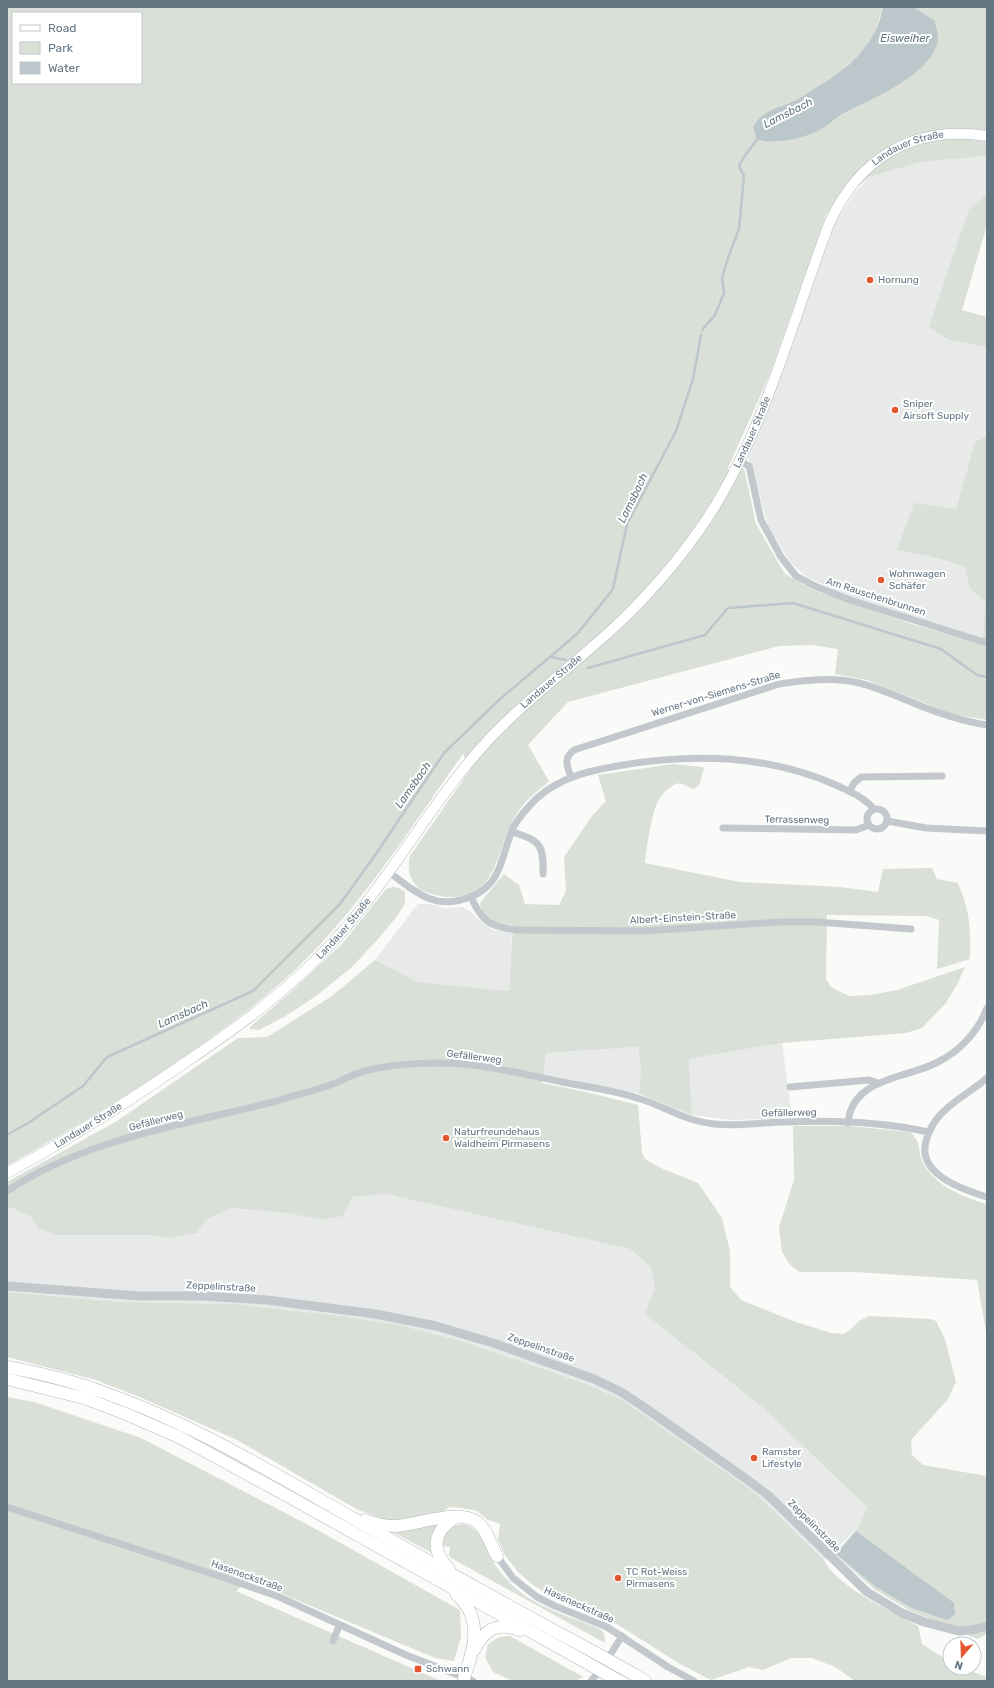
<svg xmlns="http://www.w3.org/2000/svg" width="994" height="1688" font-family="Rubik,sans-serif">
<rect width="100%" height="100%" fill="#fafaf8"/>
<g fill="#e8e9e9">
<polygon points="987,156 987,194 969,209 949,340 987,347 987,436 975,442 956,509 898,550 929,556 964,566 970,589 985,601 983,639 840,593 807,577 790,562 769,528 748,457 777,385 831,229 853,195 869,177 921,162"/>
<polygon points="418,904 430,904 444,908 463,907 472,913 482,923 493,930 512,933 509,991 418,982 375,960"/>
<polygon points="782,1043 792,1118 731,1120 692,1115 689,1060 694,1058"/>
<polygon points="638,1047 641,1066 639,1094 543,1076 546,1053"/>
<polygon points="386,1194 630,1249 651,1267 655,1288 692,1352 762,1407 867,1507 859,1527 824,1560 781,1518 622,1400 584,1383 461,1341 399,1325 341,1316 235,1304 121,1302 7,1292 7,1208 12,1208 30,1216 38,1228 147,1235 171,1238 197,1233 206,1220 231,1208 286,1213 321,1220 342,1216 352,1197"/>
</g>
<g fill="#dadfd7" fill-rule="evenodd">
<path d="M7,7H883L875,32L863,50L839,74L797,100L780,106L766,114L761,141L779,142L816,132L840,116L894,87L916,72L934,20L913,7H987V156L921,162L869,177L827,213L770,374L727,470L744,468L756,524L785,574L816,591L912,624L987,646V720L952,714L867,680L835,674L838,649L812,645L779,646L568,702L528,745L549,781C539,790 527,799 520,809C495,840 503,899 448,897C441,897 422,892 417,887C409,877 407,868 410,856L470,770L463,754C411,827 363,904 298,967C273,991 245,1013 216,1034C150,1083 79,1125 7,1166ZM13,13H141V83H13Z"/>
<polygon points="987,194 987,225 962,310 987,317 987,347 949,340 929,327 969,209"/>
<polygon points="987,436 987,640 983,639 985,601 970,589 964,566 929,556 897,550 914,503 956,509 975,442"/>
<path d="M673,764L703,767L704,769L699,785L694,789C689,788 683,782 676,784C670,786 661,795 658,801C651,815 647,847 645,863L740,882L840,887L878,892L883,869L932,868L937,879L958,883C970,911 971,929 970,959L937,969L939,920L927,916L827,915L826,979L831,987L849,996L870,995L897,990L965,967L958,983L946,1003L922,1028L906,1033L782,1043L694,1058L689,1060L692,1115L639,1094L641,1066L638,1047L546,1053L542,1083L586,1092L638,1105L642,1153L646,1160L663,1169L698,1183L722,1218L730,1251V1287L741,1300L796,1322L831,1333L843,1334L849,1331L859,1321L869,1316L930,1319L936,1321L945,1339L956,1382L948,1399L911,1440L912,1455L923,1465L987,1476V1634L977,1639L911,1611L875,1590L835,1554L859,1527L867,1507L762,1407L645,1314L655,1288L651,1267L630,1249L386,1194L352,1197L343,1216L321,1220L286,1213L231,1208L206,1220L197,1233L171,1238L147,1235H56L38,1228L30,1216L12,1208H7V1182L117,1121L238,1038L267,1037L332,996L375,960L418,982L509,991L513,925L490,921L482,911L480,903L504,874L519,885L525,904L559,905L566,891L564,857L592,816L606,801L598,775Z"/>
<polygon points="393,887 399,888 405,892 405,903 398,915 378,939 352,967 316,996 284,1017 259,1030 250,1029 250,1027 292,991 343,943 386,889"/>
<path d="M793,1126H849L910,1132C924,1145 916,1149 923,1163C935,1186 963,1197 987,1204V1338L977,1280L856,1272H800L790,1265L782,1252L779,1227L794,1180Z"/>
<path d="M7,1292L121,1302L235,1304L341,1316L399,1325L461,1341L584,1383L622,1400L751,1490L781,1518L824,1560C837,1587 891,1611 918,1626L922,1644L950,1662V1668H963L987,1677V1681H855L835,1667L812,1658H791L763,1670L749,1667L711,1680L680,1664L612,1621L547,1594L533,1585L518,1572L505,1555L498,1540L500,1524L488,1520L477,1511L462,1508L449,1507L440,1514L399,1520L384,1519L358,1510L237,1440L142,1398L96,1380L7,1357Z"/>
<polygon points="7,1397 34,1402 141,1438 312,1527 460,1610 461,1637 454,1661 435,1658 249,1580 236,1591 441,1681 7,1681"/>
<polygon points="439,1523 433,1533 432,1553 389,1530"/>
<path d="M463,1524C483,1529 483,1544 492,1560C497,1569 504,1576 511,1584C535,1608 570,1616 600,1629L604,1633L605,1643L451,1558L449,1555L450,1547L442,1546L444,1536L451,1526Z"/>
<polygon points="510,1636 583,1677 575,1681 513,1681 493,1672 485,1657 488,1644 499,1637"/>
</g>
<g fill="#bbc7cb">
<path d="M883,7H913L934,20C937,29 940,38 936,47C923,79 870,99 841,115C833,120 825,128 816,132C803,138 770,146 757,139L753,127C762,111 780,107 796,100C803,97 810,91 817,87C840,74 861,57 874,33C879,25 881,15 883,7Z"/>
<polygon points="856,1531 954,1603 955,1614 947,1620 912,1608 876,1587 836,1554"/>
</g>
<g fill="none" stroke-linecap="round" stroke-linejoin="round">
<g stroke="#bbc7cb" stroke-width="2.5">
<polyline points="702,330 715,315 724,293 722,278 728,258 739,229 744,176 739,166 744,157 758,138"/>
<polyline points="551,657 566,660"/>
<polyline points="588,668 705,635 728,608 793,603 941,649 977,675 987,677"/>
<polyline points="7,1135 28,1123 83,1086 107,1057 253,991 340,904 371,861 444,753 499,700 578,633 613,589 627,524 676,431 693,379 701,335"/>
</g>
<g stroke="#b3babf" stroke-width="11">
<g id="secondary">
<path id="s1" d="M7,1173C68,1140 126,1103 183,1064C237,1028 289,990 333,942C392,878 432,800 491,737C531,695 579,661 621,621C657,586 689,548 715,506C768,419 793,319 829,224C859,157 914,125 987,136"/>
</g>
</g>
<g stroke="#b4b9bd" stroke-width="13">
<g id="trunk">
<path d="M7,1367C40,1373 73,1381 105,1393C193,1424 273,1473 354,1519C433,1564 512,1608 592,1651"/>
<polyline points="7,1379 84,1398 126,1414 179,1437 275,1489 582,1660"/>
<path d="M365,1520C374,1524 385,1526 395,1526C417,1525 458,1508 477,1522C487,1529 491,1546 497,1556"/>
<path d="M449,1569C430,1550 433,1531 456,1517"/>
<path d="M456,1594C484,1618 474,1648 464,1678"/>
<path d="M474,1650C485,1629 496,1622 520,1630"/>
<polyline points="635,1675 645,1681"/>
</g>
</g>
<g stroke="#c3c8cc" stroke-width="7">
<polyline points="740,461 749,466 761,520 781,557 796,576 817,587 850,600 987,643"/>
<path d="M571,777C567,766 563,758 574,750L779,684C806,680 832,677 859,683C877,687 893,695 911,702C935,712 960,721 987,725"/>
<polyline points="850,791 854,783 861,777 942,776"/>
<circle cx="877" cy="819" r="10"/>
<polyline points="887,821 926,828 987,831"/>
<polyline points="723,828 856,830 869,825"/>
<path d="M512,832C540,840 544,845 543,874"/>
<path d="M389,872C415,892 435,911 470,897C504,884 501,853 514,826C520,816 529,806 537,798C562,776 592,770 623,765C696,753 767,755 836,785C850,792 864,797 874,809"/>
<path d="M471,897C483,923 489,926 517,930L644,931L781,922H817L911,929"/>
<path d="M987,1078C972,1091 954,1100 941,1114C934,1121 930,1129 927,1138C914,1173 961,1189 987,1197"/>
<polyline points="790,1087 869,1080 878,1083"/>
<path d="M848,1123C852,1078 904,1079 936,1063C959,1052 978,1032 987,1008"/>
<path d="M7,1191C85,1139 183,1125 273,1102C293,1096 313,1091 333,1084C345,1079 356,1073 368,1070C400,1063 441,1061 473,1065C503,1069 533,1076 562,1082C587,1087 613,1090 637,1098C665,1106 684,1121 714,1124C738,1127 762,1122 786,1122C833,1120 883,1122 928,1132"/>
<polyline points="7,1507 222,1577 277,1596 406,1655 473,1681"/>
<polyline points="497,1556 513,1578 537,1597 555,1606 607,1627 668,1667 694,1681"/>
<polyline points="333,1641 339,1626"/>
<polyline points="591,1681 602,1668 622,1636"/>
</g>
<polyline stroke="#c3c8cc" stroke-width="9" points="7,1286 139,1296 201,1296 267,1300 375,1314 436,1326 493,1343 594,1379 621,1392 641,1405 745,1478 769,1496 867,1592 902,1613 924,1622 958,1631 972,1630 987,1626"/>
<use href="#secondary" stroke="#fff" stroke-width="10"/>
<use href="#trunk" stroke="#fff" stroke-width="12"/>
<g stroke="#b4b9bd" stroke-width="13" stroke-linecap="butt">
<g id="trunk-bridge">
<polyline points="592,1651 635,1675"/>
<polyline points="582,1660 619,1681"/>
</g>
</g>
<use href="#trunk-bridge" stroke="#fff" stroke-width="12"/>
</g>
<g fill="#e4572e" stroke="#fff" stroke-width="1.5">
<circle cx="870" cy="280" r="4"/>
<circle cx="895" cy="410" r="4"/>
<circle cx="881" cy="580" r="4"/>
<circle cx="446" cy="1138" r="4"/>
<circle cx="754" cy="1458" r="4"/>
<circle cx="618" cy="1578" r="4"/>
<rect x="414" y="1665" width="8" height="8" rx="2"/>
</g>
<g text-anchor="middle" dominant-baseline="central" stroke-width="4" stroke-linejoin="round" paint-order="stroke">
<g font-size="10" fill="#657683" stroke="#fff">
<text stroke="none"><textPath href="#s1" startOffset="1402">Landauer Straße</textPath></text>
<text stroke="none"><textPath href="#s1" startOffset="1066">Landauer Straße</textPath></text>
<text transform="translate(876 597) rotate(18)">Am Rauschenbrunnen</text>
<text stroke="none"><textPath href="#s1" startOffset="742">Landauer Straße</textPath></text>
<text transform="translate(716 694) rotate(-17)">Werner-von-Siemens-Straße</text>
<text transform="translate(797 820) rotate(1)">Terrassenweg</text>
<text transform="translate(683 918) rotate(-3)">Albert-Einstein-Straße</text>
<text stroke="none"><textPath href="#s1" startOffset="418">Landauer Straße</textPath></text>
<text transform="translate(474 1057) rotate(7)">Gefällerweg</text>
<text transform="translate(789 1113) rotate(-1)">Gefällerweg</text>
<text transform="translate(156 1121) rotate(-15)">Gefällerweg</text>
<text stroke="none"><textPath href="#s1" startOffset="94">Landauer Straße</textPath></text>
<text transform="translate(221 1287) rotate(3)">Zeppelinstraße</text>
<text transform="translate(541 1348) rotate(19)">Zeppelinstraße</text>
<text transform="translate(814 1526) rotate(45)">Zeppelinstraße</text>
<text transform="translate(247 1576) rotate(20)">Haseneckstraße</text>
<text transform="translate(579 1605) rotate(24)">Haseneckstraße</text>
</g>
<g font-size="10" fill="#657683" stroke="#fff" text-anchor="start">
<text x="878" y="280">Hornung</text>
<text x="903" y="404">Sniper<tspan x="903" dy="12">Airsoft Supply</tspan></text>
<text x="889" y="574">Wohnwagen<tspan x="889" dy="12">Schäfer</tspan></text>
<text x="454" y="1132">Naturfreundehaus<tspan x="454" dy="12">Waldheim Pirmasens</tspan></text>
<text x="762" y="1452">Ramster<tspan x="762" dy="12">Lifestyle</tspan></text>
<text x="626" y="1572">TC Rot-Weiss<tspan x="626" dy="12">Pirmasens</tspan></text>
<text x="426" y="1669">Schwann</text>
</g>
<g font-size="11" font-style="italic" fill="#60757c" stroke="#fff">
<text x="905" y="38">Eisweiher</text>
<text transform="translate(788 113) rotate(-27)">Lamsbach</text>
<text transform="translate(633 498) rotate(-64)">Lamsbach</text>
<text transform="translate(413 785) rotate(-55)">Lamsbach</text>
<text transform="translate(183 1014) rotate(-24)">Lamsbach</text>
</g>
</g>
<rect width="994" height="1688" fill="none" stroke="#657683" stroke-width="16"/>
<rect x="12" y="12" width="130" height="72" fill="#ffffff" stroke="#c1c8cd"/>
<rect x="20" y="25" width="20" height="6" fill="#ffffff" stroke="#c1c8cd"/>
<text x="48" y="32" font-size="12" fill="#657683">Road</text>
<rect x="20" y="42" width="20" height="12" fill="#dadfd7" stroke="#c1c8cd"/>
<text x="48" y="52" font-size="12" fill="#657683">Park</text>
<rect x="20" y="62" width="20" height="12" fill="#bbc7cb" stroke="#c1c8cd"/>
<text x="48" y="72" font-size="12" fill="#657683">Water</text>
<g transform="translate(962 1656) rotate(199)"><circle r="19" fill="#ffffff" stroke="#c1c8cd"/>
<path d="M0-3L7 15L0 10L-7 15Z" fill="#e4572e"/>
<text y="-6" font-size="11" font-weight="bold" text-anchor="middle" fill="#657683">N</text>
</g>
</svg>
